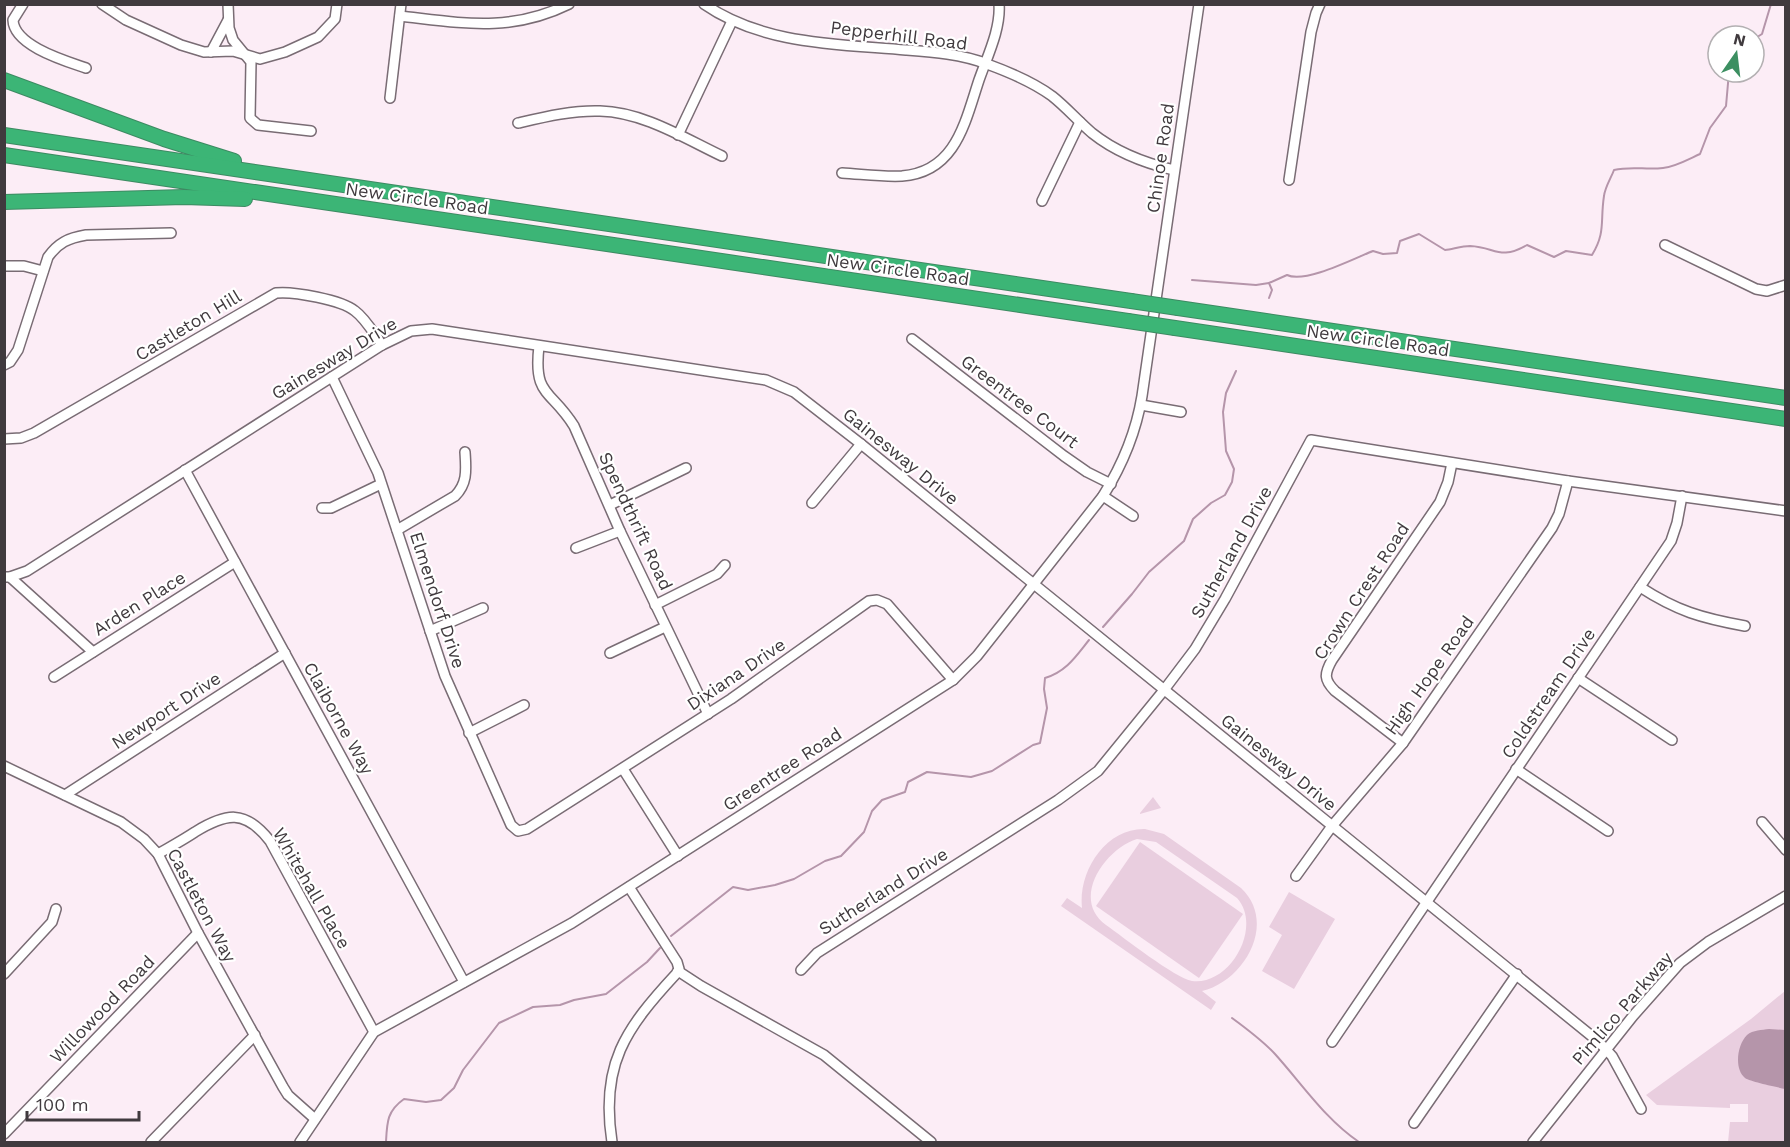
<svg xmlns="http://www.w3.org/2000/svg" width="1790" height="1147" font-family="'Work Sans',sans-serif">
<rect width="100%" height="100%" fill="#fcedf6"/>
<g fill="#e9cedf" fill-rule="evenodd">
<polygon points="1153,797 1161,808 1140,814 1140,813"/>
<path d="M1145,829L1164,834L1241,888C1278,923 1244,981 1202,991L1216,1002L1211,1010L1061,906L1067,898L1082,908C1078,872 1105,828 1145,829ZM1137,839L1156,842L1237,898C1263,927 1230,986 1192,981C1175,978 1123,937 1106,925C1070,899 1105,849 1137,839Z"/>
<polygon points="1140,842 1243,914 1199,978 1096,906"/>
<polygon points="1289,892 1335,919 1294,989 1262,971 1282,935 1269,927"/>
<polygon points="1785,991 1785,1142 1728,1142 1730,1122 1748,1122 1748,1104 1730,1104 1730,1108 1657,1105 1646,1095 1751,1019"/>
</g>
<path fill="#b595aa" d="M1769,1029L1785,1030V1089C1777,1087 1751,1082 1745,1078C1734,1069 1737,1045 1747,1035C1753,1030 1762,1030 1769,1029Z"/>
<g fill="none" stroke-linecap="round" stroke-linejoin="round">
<g stroke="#b595aa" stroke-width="2">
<polyline points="1754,39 1762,34 1771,4"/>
<polyline points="1192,280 1256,285 1269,283"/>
<path d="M1269,298L1272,290L1269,283L1287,275C1305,284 1355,258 1373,251L1383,254L1397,253L1400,241L1419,234L1445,250C1453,249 1462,246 1470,246C1496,247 1499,261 1527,245L1554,257L1566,251L1592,255C1606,232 1600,221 1604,196C1605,187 1611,178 1614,170C1631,166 1646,170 1663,168C1675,167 1689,159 1700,154L1710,128L1726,106L1729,72"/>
<polyline points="1103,627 1132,594 1149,572 1184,541 1193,519 1211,503 1225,495 1232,482 1234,469 1226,451 1223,412 1226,393 1236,371"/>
<path d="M671,936L733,887L748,890L775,885L794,879L825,861L841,856L864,832L872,811L882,800L905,792L908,782L927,772L971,777L992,771L1033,745L1040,743L1047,708L1044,689L1045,678C1067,671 1076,656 1089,640"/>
<path d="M1232,1018C1247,1029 1262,1040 1275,1054C1302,1084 1326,1120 1359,1142"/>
<path d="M386,1142C387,1122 387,1111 404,1099L426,1102L441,1100L454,1088L463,1070L499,1023L533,1007L560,1005L574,1000L606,994L647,962L660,948"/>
</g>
<g stroke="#796c74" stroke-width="12">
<g id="minor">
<path d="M23,4L13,20C14,46 66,61 86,68"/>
<polyline points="102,4 126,20 181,45 204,52 233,51 260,59 285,52 318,37 335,19 337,4"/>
<polyline points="228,4 229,28 233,40 251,62 250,118 258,125 311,131"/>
<path d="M704,4C763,45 838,44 906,50C933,52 961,54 987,64C1009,72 1033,82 1052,96C1066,107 1078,121 1092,133C1117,153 1144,163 1174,170"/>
<path d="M400,16C462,23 510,33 569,4"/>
<polyline points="211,52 228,20"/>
<polyline points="390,98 401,4"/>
<path d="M518,123C544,117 573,110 600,111C643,112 684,138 722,156"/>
<polyline points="678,135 732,21"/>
<path d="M842,173C861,174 882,177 902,176C956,172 965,122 979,80C987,57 1001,29 999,4"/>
<polyline points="1289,180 1311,32 1316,13 1320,4"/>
<polyline points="1042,201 1080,122"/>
<polyline points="1665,245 1756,289 1767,291 1786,285"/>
<polyline points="4,266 24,266 43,271"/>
<polyline points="912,339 1064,456 1087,472 1111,484"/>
<path d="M539,346C533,397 551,389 574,426L620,531L708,714"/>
<path d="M4,365L10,362L18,350L48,257C58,243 68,238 86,235L171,233"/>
<polyline points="332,377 378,473 445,676 511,825 518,831 527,829 731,699 869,601 877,600 887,604 953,680"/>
<polyline points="1141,405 1181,412"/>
<path d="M4,439L21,438L34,433L276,293C293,291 342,300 355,311C366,319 374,334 382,345"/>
<polyline points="185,470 464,982"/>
<polyline points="1103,496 1133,516"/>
<polyline points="812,503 861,444"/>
<polyline points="610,505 686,468"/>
<polyline points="322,508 331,508 381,484"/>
<path d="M397,530L455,496C468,483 466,469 465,452"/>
<polyline points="576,548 620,531"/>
<polyline points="4,577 10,577 27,571 382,345 411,331 432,329 766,380 794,392 861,444 1599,1042 1612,1056 1641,1109"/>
<polyline points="10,577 93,652"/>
<path d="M1640,587C1677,611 1701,618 1745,626"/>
<polyline points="655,605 717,574 725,565"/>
<polyline points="430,631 483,608"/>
<polyline points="610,653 665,627"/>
<polyline points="54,677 235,562"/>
<polyline points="1578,678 1672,740"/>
<polyline points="469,733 524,705"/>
<path d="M1403,743L1335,691C1324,680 1324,674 1332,660L1440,502L1448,482L1452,463"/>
<polyline points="4,766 121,822 144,839 158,854 198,933 283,1087 288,1095 315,1119"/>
<polyline points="623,769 678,856"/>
<polyline points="1516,769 1608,831"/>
<polyline points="65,795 285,653"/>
<polyline points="1762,822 1786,850"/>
<path d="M158,854C170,847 183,840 195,832C226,813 245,809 270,841L374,1032"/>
<polyline points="1296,876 1332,826 1403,743 1552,528 1559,514 1568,481"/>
<polyline points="801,970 817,953 1058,800 1098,771 1164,690 1195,649 1225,599 1311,440 1568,481 1786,511"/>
<polyline points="678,971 701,986 824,1055 931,1142"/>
<polyline points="4,974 52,922 56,909"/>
<polyline points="1332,1042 1671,541 1677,523 1682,496"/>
<polyline points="1414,1123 1517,974"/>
<polyline points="4,1134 198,933"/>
<polyline points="151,1142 255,1035"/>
<path d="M300,1142L374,1032L572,923L953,680L977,656L1103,496C1123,464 1136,433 1142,396L1199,4"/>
<path d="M612,1142C600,1065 625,1029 676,974L679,969L677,962L629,887"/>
<polyline points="1533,1142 1633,1016 1680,963 1708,942 1786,896"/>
</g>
</g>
<g stroke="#3d8a62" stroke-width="16">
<g id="highway">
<polyline points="4,80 164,139 234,161"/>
<polyline points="4,135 1131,301"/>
<polyline points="4,155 1128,321"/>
<polyline points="4,202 184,197 245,199"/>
<polyline points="1178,308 1786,398"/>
<polyline points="1175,328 1786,419"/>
</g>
</g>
<use href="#minor" stroke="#fff" stroke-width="9"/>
<use href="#highway" stroke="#3cb576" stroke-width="14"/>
<g stroke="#3d8a62" stroke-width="16" stroke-linecap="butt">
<g id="highway-bridge">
<polyline points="1131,301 1178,308"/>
<polyline points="1128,321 1175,328"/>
</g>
</g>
<use href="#highway-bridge" stroke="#3cb576" stroke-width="14"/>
</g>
<g text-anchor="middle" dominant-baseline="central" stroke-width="4.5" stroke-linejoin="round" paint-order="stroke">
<g font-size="18" fill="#403a3e" stroke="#fff">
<text transform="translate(899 35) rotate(7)">Pepperhill Road</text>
<text transform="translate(1160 158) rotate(-82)">Chinoe Road</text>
<text transform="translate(417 198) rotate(8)">New Circle Road</text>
<text transform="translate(898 269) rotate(8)">New Circle Road</text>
<text transform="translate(188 325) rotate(-31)">Castleton Hill</text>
<text transform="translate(1378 340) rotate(8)">New Circle Road</text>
<text transform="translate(334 358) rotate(-31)">Gainesway Drive</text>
<text transform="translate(1020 401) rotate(37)">Greentree Court</text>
<text transform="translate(901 456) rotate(39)">Gainesway Drive</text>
<text transform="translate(636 521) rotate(65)">Spendthrift Road</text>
<text transform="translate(1231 552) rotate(-61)">Sutherland Drive</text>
<text transform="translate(1361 591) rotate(-57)">Crown Crest Road</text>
<text transform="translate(438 600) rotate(72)">Elmendorf Drive</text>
<text transform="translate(139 603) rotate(-32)">Arden Place</text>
<text transform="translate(736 674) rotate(-34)">Dixiana Drive</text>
<text transform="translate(1429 675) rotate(-55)">High Hope Road</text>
<text transform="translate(1548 693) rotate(-56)">Coldstream Drive</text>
<text transform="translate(166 710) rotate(-33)">Newport Drive</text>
<text transform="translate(339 718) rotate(61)">Claiborne Way</text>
<text transform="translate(1279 762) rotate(39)">Gainesway Drive</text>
<text transform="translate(782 769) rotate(-33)">Greentree Road</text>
<text transform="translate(312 888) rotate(60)">Whitehall Place</text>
<text transform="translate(883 891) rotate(-32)">Sutherland Drive</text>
<text transform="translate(202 905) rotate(62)">Castleton Way</text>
<text transform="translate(1622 1008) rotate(-49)">Pimlico Parkway</text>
<text transform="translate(102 1009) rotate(-46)">Willowood Road</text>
</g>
</g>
<rect width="1790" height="1147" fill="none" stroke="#403a3e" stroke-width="12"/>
<g transform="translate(1736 54) rotate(14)"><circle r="28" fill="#ffffff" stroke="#b3b0b2" stroke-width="1.5"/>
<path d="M0-4.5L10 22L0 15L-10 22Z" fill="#3c8f61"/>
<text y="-9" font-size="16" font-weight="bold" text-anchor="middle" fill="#403a3e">N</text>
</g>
<path d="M27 1111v9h112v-9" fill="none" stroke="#403a3e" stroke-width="3"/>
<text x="36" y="1111" font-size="18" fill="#403a3e" stroke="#ffffff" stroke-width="4.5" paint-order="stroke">100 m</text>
</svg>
